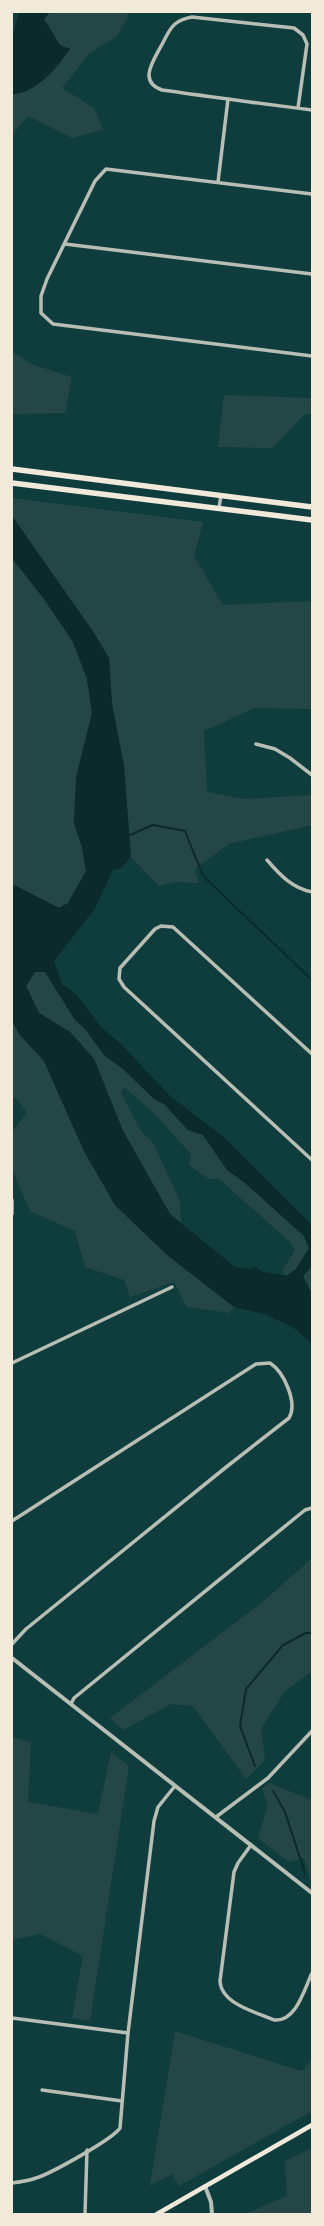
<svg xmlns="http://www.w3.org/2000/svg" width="324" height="2226" font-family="Rubik,sans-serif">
<rect width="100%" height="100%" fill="#0f3d3e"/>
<g fill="#244646">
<path d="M50,12H130L117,36L89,54L62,88L94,108L103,130L72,138L28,116L12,135V94C35,94 57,68 70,49L60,45L44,19Z"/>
<polygon points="12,352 34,365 72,377 65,413 12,414"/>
<polygon points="224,395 312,398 312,414 305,414 272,448 218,447"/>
<polygon points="12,498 203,522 194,556 223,605 312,601 312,709 255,708 204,731 207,792 244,799 312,795 312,825 229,844 195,869 199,883 176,882 159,886 131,857 124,766 112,704 109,658 94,633 12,516"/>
<polygon points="12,558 44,599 73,642 87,679 92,713 76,778 74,823 82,847 86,871 68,903 59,908 12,884"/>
<polygon points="35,972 45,972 75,1020 84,1028 105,1056 122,1068 154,1099 164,1104 188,1130 203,1135 227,1170 245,1183 304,1236 309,1248 296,1269 286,1276 283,1270 295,1250 289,1241 219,1179 209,1179 189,1165 191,1154 152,1111 124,1087 121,1093 141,1131 153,1143 180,1201 181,1224 170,1214 123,1131 94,1059 70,1032 39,1013 26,986"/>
<polygon points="12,1021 20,1035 44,1061 84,1151 115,1205 166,1254 234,1307 230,1313 187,1307 174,1282 130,1297 124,1280 85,1267 75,1231 30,1211 12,1169 12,1132 27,1113 16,1098 12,1099"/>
<polygon points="312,1266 312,1294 303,1276"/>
<polygon points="312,1558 312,1671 285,1691 261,1729 265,1760 246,1779 193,1706 171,1704 123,1730 110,1718 264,1601"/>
<polygon points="12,1737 31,1742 28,1802 98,1814 111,1752 129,1766 90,2021 72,2018 83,1956 40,1934 12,1940"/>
<polygon points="269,1783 312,1800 312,1881 310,1879 304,1858 289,1862 258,1838 268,1805 262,1789"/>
<polygon points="175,2031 301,2071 312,2060 312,2111 179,2186 172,2174 150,2186"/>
<polygon points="312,2148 312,2214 245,2214 287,2196 285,2161"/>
</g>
<g fill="#0a2a2b" fill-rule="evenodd">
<path d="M19,12H50L44,19L60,45L70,49C57,67 36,94 12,94V38Z"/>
<path d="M12,516L94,633L109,658L112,704L124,766L131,857L121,868L113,870L94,910L54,961L62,984L76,994L101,1027L120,1043L170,1096L224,1137L312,1225V1266L303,1276L312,1294V1344L294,1328L265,1314L234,1307L166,1254L115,1205L84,1151L44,1061L20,1035L12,1021V884L59,908L68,903L86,871L82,847L74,823L76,778L92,713L87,679L73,642L44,599L12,558ZM35,972H45L75,1020L84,1028L105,1056L122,1068L154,1099L164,1104L188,1130L203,1135L227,1170L245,1183L304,1236L309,1248L296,1269L286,1276L263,1272L254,1266L250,1269L235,1267L170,1214L123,1131L94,1059L70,1032L39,1013L26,986Z"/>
</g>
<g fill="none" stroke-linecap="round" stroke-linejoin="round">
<g stroke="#0a2a2b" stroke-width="2">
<polyline points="130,835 153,825 185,831 203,876 312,980"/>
<polyline points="255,1766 240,1726 246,1689 283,1645 306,1633 312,1633"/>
<polyline points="273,1791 285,1812 305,1873"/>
</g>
<g stroke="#b8beb3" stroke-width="3.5">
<path d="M298,108L307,44L303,35L294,28L192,17C186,18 180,20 175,24C168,30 165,40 160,48C152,63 139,82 162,90C212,97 262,104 312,110"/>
<polyline points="218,182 228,99"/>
<polyline points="312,194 106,169 95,181 47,279 41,296 41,313 53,324 312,356"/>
<polyline points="65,244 312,274"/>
<polyline points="219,508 221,495"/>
<polyline points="256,744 275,749 290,758 312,775"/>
<path d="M267,860C280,875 292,888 312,892"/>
<polyline points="312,1054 173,927 161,926 155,929 120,968 119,979 124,987 312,1160"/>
<polyline points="12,1200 12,1214"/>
<polyline points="12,1363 172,1287"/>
<path d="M12,1521L256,1364L270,1363C284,1372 298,1403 289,1418L225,1468L26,1629L12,1644"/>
<polyline points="71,1704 74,1698 305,1510 312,1508"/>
<polyline points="216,1817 268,1778 312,1731"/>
<path d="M251,1845L238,1863L234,1872L220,1981C221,2004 256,2012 274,2020C296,2022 304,1990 312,1973"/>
<polyline points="12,2018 128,2033"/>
<polyline points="42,2090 122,2101"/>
<path d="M12,2183C20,2182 28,2181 36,2178C50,2174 113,2139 120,2128L128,2033L154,1821L158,1807L175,1786"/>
<polyline points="85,2214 87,2150"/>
</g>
<g stroke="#b8beb3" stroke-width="4">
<polyline points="12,1658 312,1893"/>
<polyline points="205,2186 211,2202 212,2214"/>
</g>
<polyline stroke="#f1e9da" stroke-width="4.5" points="157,2214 312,2125"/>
<g stroke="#f1e9da" stroke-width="5.5">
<polyline points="12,469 312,507"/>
<polyline points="12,483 312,520"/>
</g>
</g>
<rect width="324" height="2226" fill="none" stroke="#f1e9da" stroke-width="26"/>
</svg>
